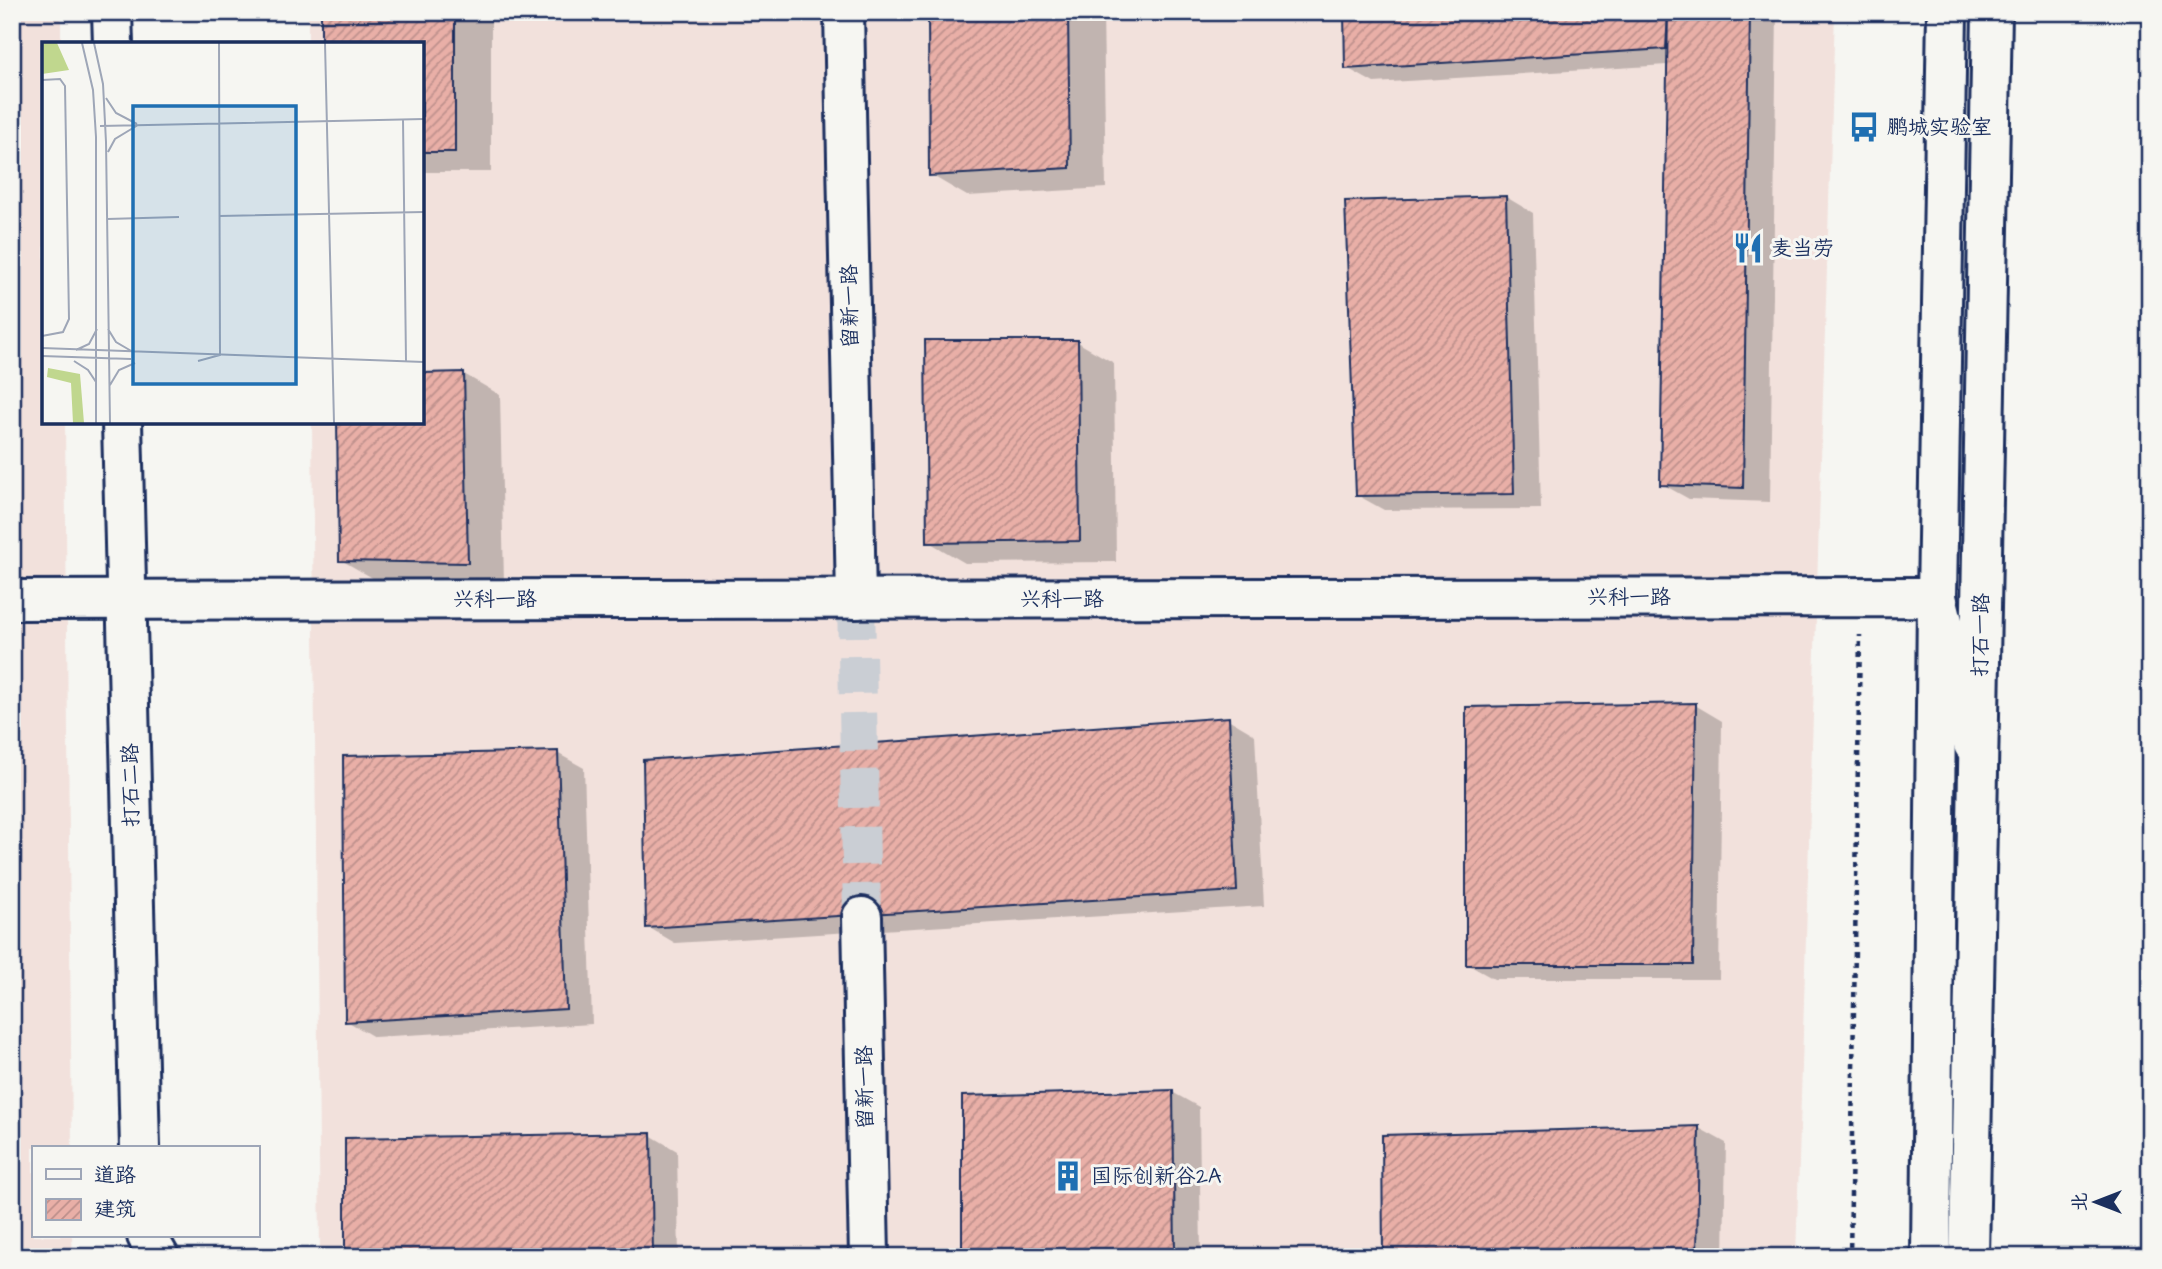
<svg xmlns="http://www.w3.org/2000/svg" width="2162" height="1269" font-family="'Architects Daughter','LXGW WenKai TC',sans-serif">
<defs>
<pattern id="building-hatch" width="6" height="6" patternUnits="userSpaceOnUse" patternTransform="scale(1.75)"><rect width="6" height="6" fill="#e9afa7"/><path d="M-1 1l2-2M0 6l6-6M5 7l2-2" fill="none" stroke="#bc8f8b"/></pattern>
</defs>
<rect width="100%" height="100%" fill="#f6f6f2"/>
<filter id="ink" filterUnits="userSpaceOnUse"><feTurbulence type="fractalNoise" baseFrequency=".0143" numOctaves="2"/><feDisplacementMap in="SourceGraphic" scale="14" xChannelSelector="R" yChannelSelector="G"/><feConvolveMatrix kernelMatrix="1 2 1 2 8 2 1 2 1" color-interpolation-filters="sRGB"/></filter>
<g filter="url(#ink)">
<g fill="#f2e1dc">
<polygon points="12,12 61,12 61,44 44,44 44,422 65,422 72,1148 33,1148 33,1236 72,1236 73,1257 12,1257"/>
<polygon points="308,12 1835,12 1796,1257 320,1257 312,422 422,422 422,44 308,44"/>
</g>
<g fill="#0003">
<polygon points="322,12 491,12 491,172 422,172 422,44"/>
<polygon points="930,12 1103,12 1106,188 967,196 931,175"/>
<polygon points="1346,12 1777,12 1770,502 1689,499 1662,484 1667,65 1374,83 1347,68"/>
<polygon points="1506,197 1533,213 1541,509 1384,510 1357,495"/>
<polygon points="1077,342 1114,363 1116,562 965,563 929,542"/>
<polygon points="464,374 500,395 504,583 378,581 341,560 339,422 422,422 422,375"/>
<polygon points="1695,705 1722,721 1719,979 1494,979 1467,964"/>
<polygon points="1228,719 1255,735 1264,906 675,943 648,927"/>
<polygon points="557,753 584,768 592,1024 374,1037 347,1021"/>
<polygon points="1172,1092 1199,1107 1201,1257 964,1257"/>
<polygon points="1699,1128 1726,1143 1724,1257 1385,1257"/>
<polygon points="650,1135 677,1151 679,1257 347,1257"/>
</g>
<g fill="url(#building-hatch)" stroke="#1b2f5e" stroke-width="2">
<polygon points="321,12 455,12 455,152 422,152 422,44 321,44"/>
<polygon points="928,12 1068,12 1070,168 929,176"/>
<polygon points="1344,12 1668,12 1666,49 1345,69"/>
<polygon points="1668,12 1750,12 1743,488 1660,485"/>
<polygon points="1506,196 1514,494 1356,496 1345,201"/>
<polygon points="925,340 1078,340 1080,541 927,543"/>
<polygon points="464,372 468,563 339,561 337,422 422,422 422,373"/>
<polygon points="1696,703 1693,965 1466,965 1466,707"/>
<polygon points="1229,717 1237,891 646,928 643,760"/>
<polygon points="558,751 566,1009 345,1022 343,756"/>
<polygon points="1173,1090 1175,1257 962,1257 962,1096"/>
<polygon points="1699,1126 1697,1257 1383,1257 1382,1135"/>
<polygon points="651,1133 653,1257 345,1257 345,1138"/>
</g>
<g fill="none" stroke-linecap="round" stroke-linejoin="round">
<polyline stroke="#caced4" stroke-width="38" stroke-dasharray="38 19" stroke-linecap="butt" points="856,599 862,917"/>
<g stroke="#1b2f5e" stroke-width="44">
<g id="minor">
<polyline points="844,12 856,599"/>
<polyline points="12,600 1937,597 1973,744"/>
<polyline points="862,917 869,1257"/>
</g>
</g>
<g stroke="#1b2f5e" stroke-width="44">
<g id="secondary">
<polyline points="112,12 113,44"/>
<polyline points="122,422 140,1148"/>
<polyline points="147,1236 159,1257"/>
<polyline points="1931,1257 1937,597 1947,12"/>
<polyline points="1969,1257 1992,12"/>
</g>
</g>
<polyline stroke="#1b2f5e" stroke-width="4.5" stroke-dasharray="5 5" stroke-linecap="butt" points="1850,1257 1860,635"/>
<use href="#minor" stroke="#f6f6f2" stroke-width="38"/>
<use href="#secondary" stroke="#f6f6f2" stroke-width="38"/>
</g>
</g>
<defs>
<g id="bus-bare" transform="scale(2.415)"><path d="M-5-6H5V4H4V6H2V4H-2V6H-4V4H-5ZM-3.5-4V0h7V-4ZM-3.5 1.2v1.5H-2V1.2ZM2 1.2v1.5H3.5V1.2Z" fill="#1f6fb2" stroke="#f6f6f2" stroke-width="2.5" paint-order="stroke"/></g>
<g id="restaurant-bare" transform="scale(2.415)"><path d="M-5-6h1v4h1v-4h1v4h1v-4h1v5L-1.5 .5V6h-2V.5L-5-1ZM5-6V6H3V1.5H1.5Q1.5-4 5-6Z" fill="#1f6fb2" stroke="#f6f6f2" stroke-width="2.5" paint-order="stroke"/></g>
<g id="building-bare" transform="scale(2.415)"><path d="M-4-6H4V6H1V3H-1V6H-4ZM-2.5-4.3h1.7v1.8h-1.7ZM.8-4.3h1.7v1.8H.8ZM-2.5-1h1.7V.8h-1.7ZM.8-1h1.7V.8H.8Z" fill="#1f6fb2" stroke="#f6f6f2" stroke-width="2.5" paint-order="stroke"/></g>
</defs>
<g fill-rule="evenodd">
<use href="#bus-bare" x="1864" y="127"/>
<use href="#restaurant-bare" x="1748" y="248"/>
<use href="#building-bare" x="1068" y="1176"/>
</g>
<g text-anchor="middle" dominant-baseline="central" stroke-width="6" stroke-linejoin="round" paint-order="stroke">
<g font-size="21" fill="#1b2f5e" stroke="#f6f6f2" text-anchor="start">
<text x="1887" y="127">鹏城实验室</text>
<text x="1771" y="248">麦当劳</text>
<text x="1091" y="1176">国际创新谷2A</text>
</g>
<g font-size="21" fill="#1b2f5e" stroke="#f6f6f2">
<text transform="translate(850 306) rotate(-91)">留新一路</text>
<text x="1629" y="597">兴科一路</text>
<text x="495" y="599">兴科一路</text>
<text x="1062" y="599">兴科一路</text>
<text transform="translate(1981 635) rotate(-89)">打石一路</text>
<text transform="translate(131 785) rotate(-91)">打石二路</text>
<text transform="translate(865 1087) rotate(-91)">留新一路</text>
</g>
</g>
<g transform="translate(42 42)">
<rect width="382" height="382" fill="#f6f6f2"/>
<path d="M0,1H15L27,28L0,32ZM6,326L38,332L42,381H31L29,341L5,335Z" fill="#c0d78e"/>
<path fill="none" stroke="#9ea6b7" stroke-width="2" d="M40,1L51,48L54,95V381M52,1L61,42L64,100L68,381M283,1L292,381M0,38L18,37L23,44L27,277L21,290L0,294M64,56L74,71L95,82M361,77L364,319M58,84L382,77M66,110L73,97L96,83M177,174L382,170M65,177L137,175M66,287L74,300L91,310M0,306L382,320M34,308L47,302L55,287M0,314L89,317M32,319L46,328L54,340M156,319L178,313L177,1M68,343L77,328L93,321"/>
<path fill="#1f6fb2" fill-opacity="0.15" stroke="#1f6fb2" stroke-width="3.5" d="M91,64H254V342H91Z"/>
<rect width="382" height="382" fill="none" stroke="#1b2f5e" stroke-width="3.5"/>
</g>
<rect width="2162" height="1269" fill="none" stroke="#f6f6f2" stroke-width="42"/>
<rect x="21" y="21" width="2120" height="1227" fill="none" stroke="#1b2f5e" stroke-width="2.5" filter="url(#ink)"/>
<rect x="32" y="1146" width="228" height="91" fill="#f6f6f2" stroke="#9ea6b7" stroke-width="2"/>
<rect x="46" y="1169" width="35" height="10" fill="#f6f6f2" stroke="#9ea6b7" stroke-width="2"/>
<text x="94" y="1182" font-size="21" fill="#1b2f5e">道路</text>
<rect x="46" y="1199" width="35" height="21" fill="url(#building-hatch)" stroke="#9ea6b7" stroke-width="2"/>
<text x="94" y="1216" font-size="21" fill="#1b2f5e">建筑</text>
<g transform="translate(2096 1202) rotate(270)" stroke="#f6f6f2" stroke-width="5" paint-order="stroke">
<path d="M0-5L12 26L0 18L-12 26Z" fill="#1b2f5e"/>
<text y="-10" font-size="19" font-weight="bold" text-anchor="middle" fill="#1b2f5e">北</text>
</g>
</svg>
